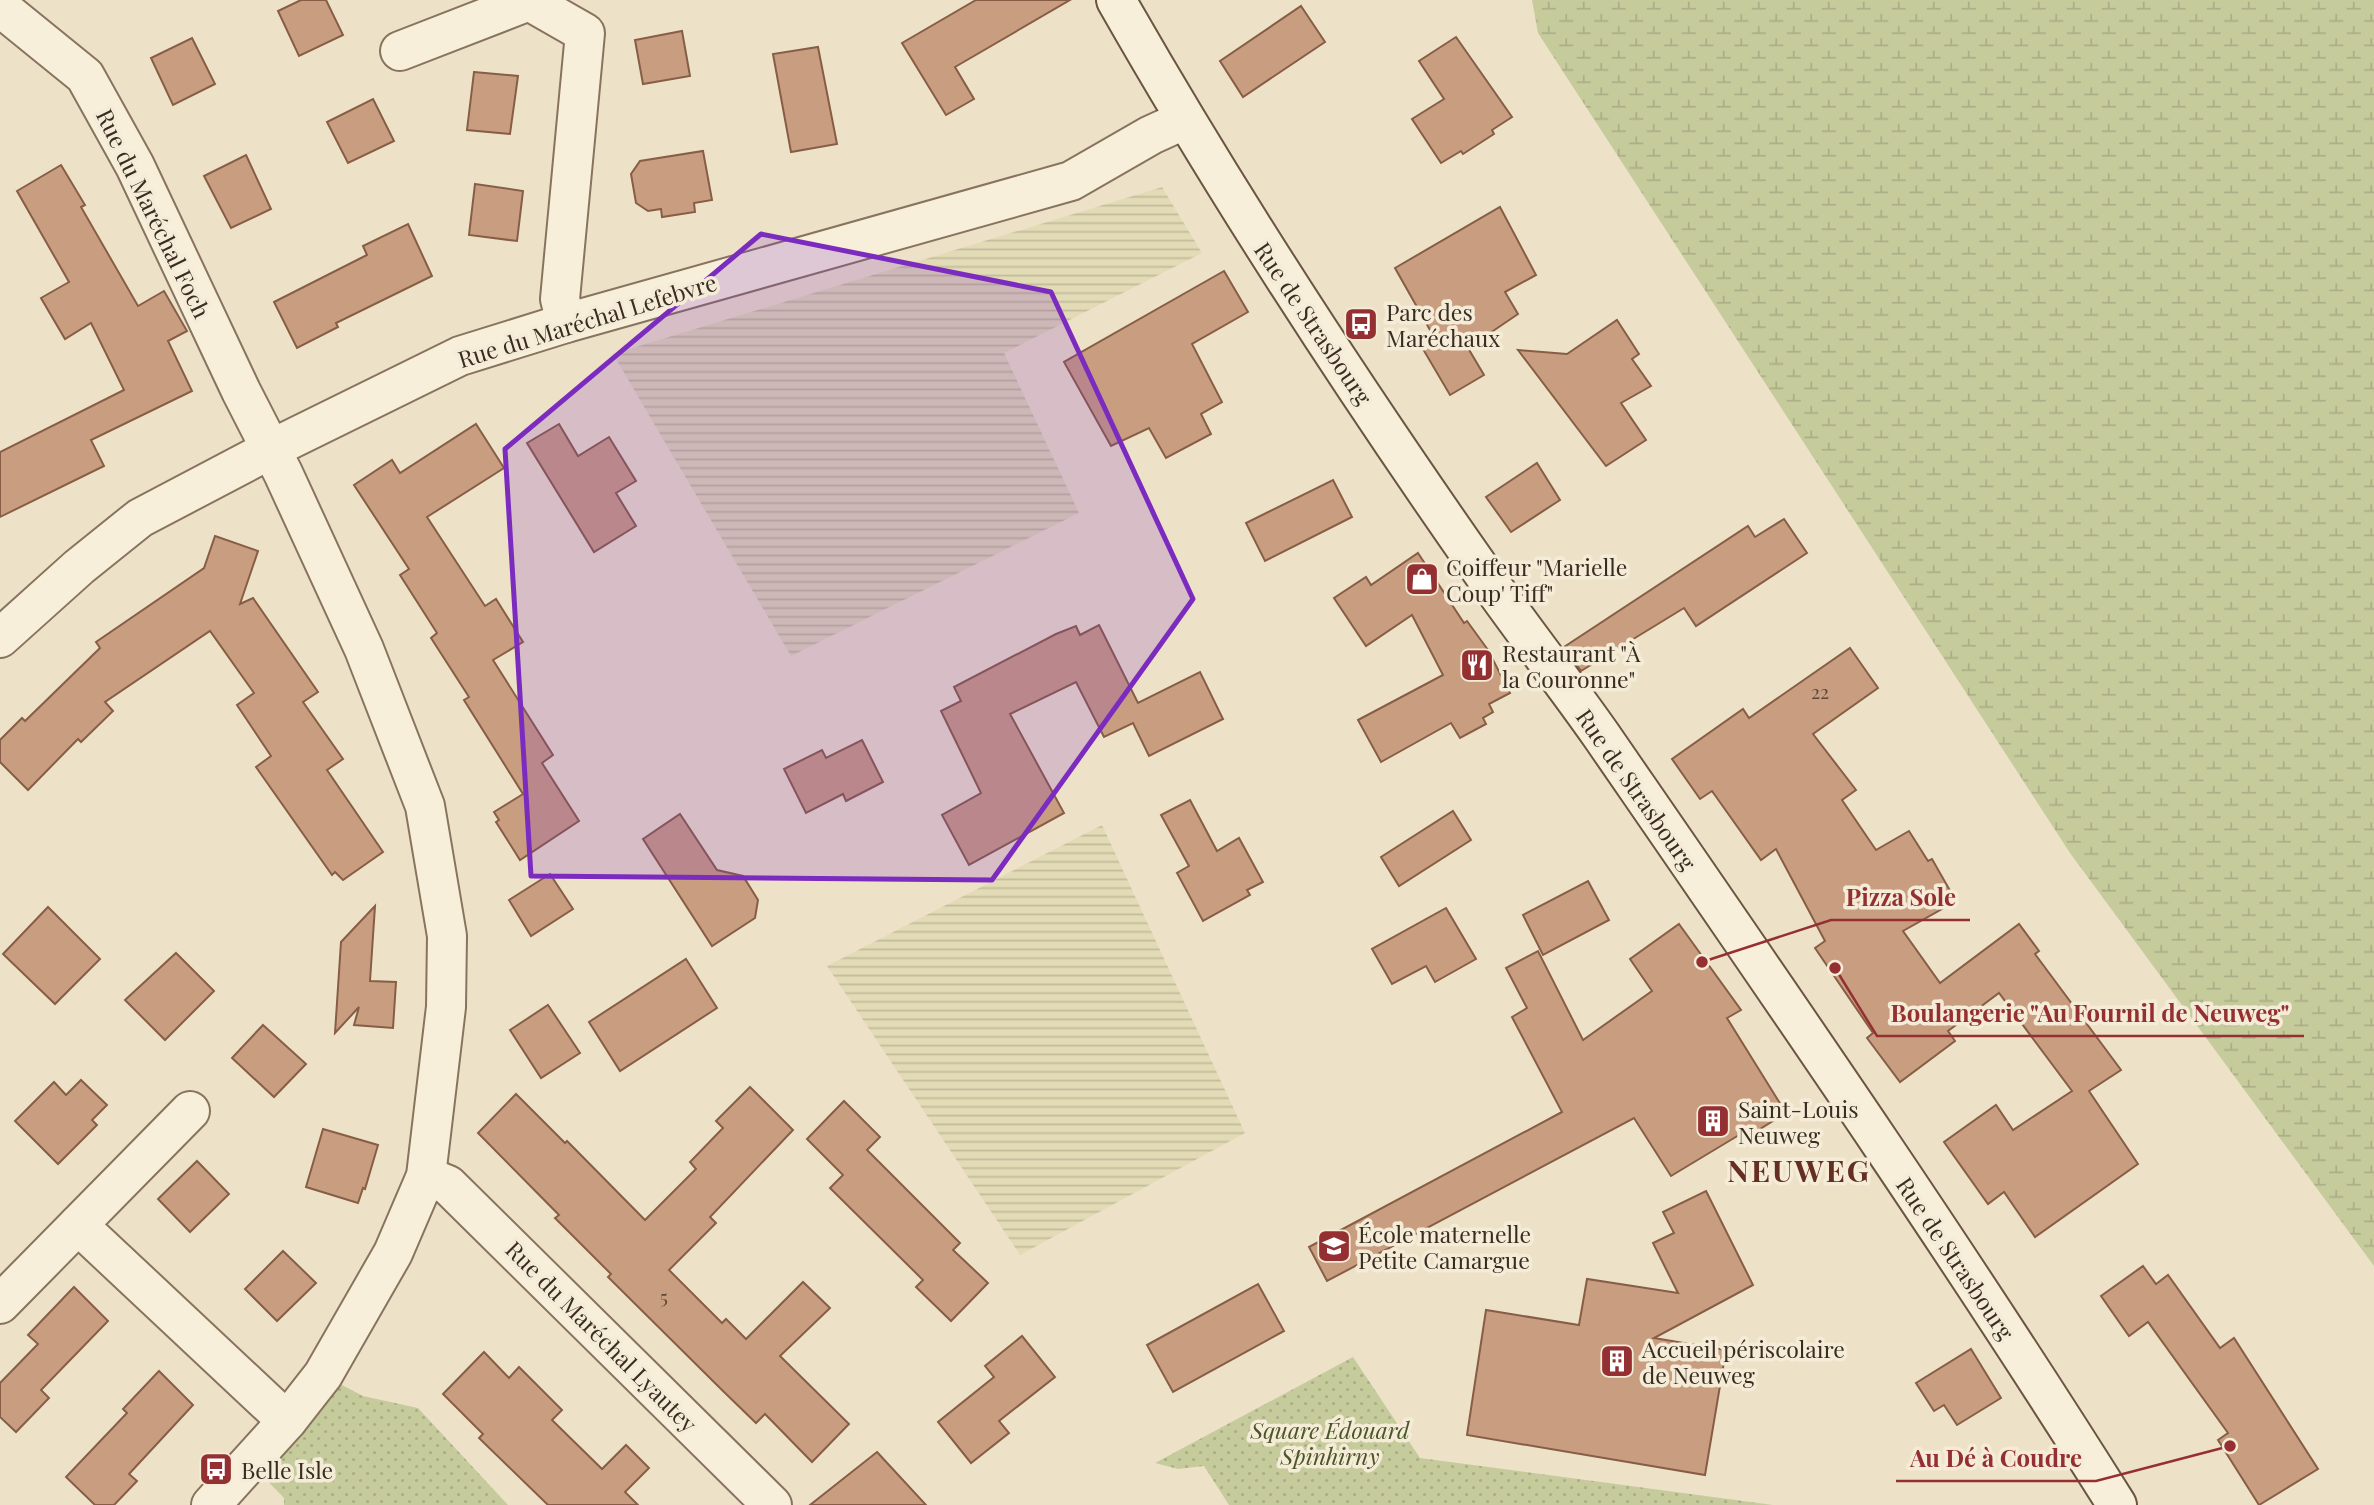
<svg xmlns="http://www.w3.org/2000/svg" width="2374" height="1505" font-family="'Playfair Display',serif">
<defs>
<pattern id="farmland-rules" width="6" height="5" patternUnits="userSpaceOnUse" patternTransform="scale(1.75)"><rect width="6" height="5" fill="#e2dbb6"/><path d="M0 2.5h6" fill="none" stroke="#c3bc9c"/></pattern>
<pattern id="grass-dots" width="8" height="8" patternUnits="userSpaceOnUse" patternTransform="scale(1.75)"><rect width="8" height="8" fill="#c6cb9c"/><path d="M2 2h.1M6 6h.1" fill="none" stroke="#abae86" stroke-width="1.8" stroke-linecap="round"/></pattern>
<pattern id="wetland-marsh" width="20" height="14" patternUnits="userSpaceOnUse" patternTransform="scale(1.75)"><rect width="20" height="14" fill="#c6cb9c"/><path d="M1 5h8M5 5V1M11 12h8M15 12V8" fill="none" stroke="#abae86"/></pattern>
</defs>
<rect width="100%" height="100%" fill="#ede2c8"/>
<g fill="url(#farmland-rules)">
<polygon points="1162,187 1202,253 1004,353 1079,513 791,656 613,354"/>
<polygon points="1102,825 1245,1133 1020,1255 827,966"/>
</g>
<g fill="url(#grass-dots)">
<polygon points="1353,1357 1420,1458 1773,1505 1229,1505 1204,1466 1178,1469 1155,1463"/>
<polygon points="323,1375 363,1396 418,1408 508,1505 284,1505 284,1498 250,1463"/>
</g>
<polygon fill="url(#wetland-marsh)" points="1532,0 2374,0 2374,1266 2070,853 1538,33"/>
<g fill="#c99e80" stroke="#875e45" stroke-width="2">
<polygon points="301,0 326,0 343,35 299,56 278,11"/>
<polygon points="976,0 1070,0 955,67 974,99 946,115 902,43"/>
<polygon points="1301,6 1325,42 1243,97 1220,61"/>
<polygon points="682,31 690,76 643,84 635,40"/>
<polygon points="1456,37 1512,117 1492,130 1494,134 1463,154 1461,151 1441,163 1412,119 1444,99 1419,61"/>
<polygon points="192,38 215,84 173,105 151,58"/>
<polygon points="818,47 837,144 791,152 773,54"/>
<polygon points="474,72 518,76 510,134 467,130"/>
<polygon points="373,99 394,141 348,163 327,122"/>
<polygon points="703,151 712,200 694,203 695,212 662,217 661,209 648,211 636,203 631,174 640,161"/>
<polygon points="246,155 271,209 231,228 204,176"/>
<polygon points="61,165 85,205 81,207 138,306 164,291 187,331 168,341 192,391 91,440 104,466 0,517 0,452 124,390 91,323 65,339 41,298 69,282 17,191"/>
<polygon points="475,184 523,191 517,241 469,235"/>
<polygon points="1500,207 1536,275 1505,292 1518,314 1468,348 1484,375 1450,395 1420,344 1434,337 1395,268"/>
<polygon points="408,224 432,276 336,323 338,327 297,348 274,302 367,255 363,246"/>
<polygon points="1224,271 1248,312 1192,344 1222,402 1201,414 1211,434 1166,458 1149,428 1111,446 1064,362"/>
<polygon points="1617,320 1639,354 1632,359 1651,386 1621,403 1646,440 1606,466 1518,350 1567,354"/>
<polygon points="476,424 504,468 427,517 485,606 496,599 523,642 493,660 553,755 542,763 579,821 520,860 496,822 499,820 494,812 523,794 464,700 469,697 431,638 437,633 400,575 409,569 354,485 392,460 400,473"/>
<polygon points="559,424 578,456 609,437 636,481 616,493 636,526 594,552 527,443"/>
<polygon points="1537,463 1560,500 1511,532 1486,497"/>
<polygon points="1333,480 1352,517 1265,561 1246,523"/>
<polygon points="1784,519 1807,553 1696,626 1684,608 1581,671 1564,647 1748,526 1755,537"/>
<polygon points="215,536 258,551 240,604 253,598 318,692 303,702 343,759 327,770 383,852 343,880 335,872 332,875 256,767 271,756 237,705 254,693 210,631 105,702 113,711 81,742 78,739 28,790 0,762 0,740 22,718 25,721 100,648 96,642 204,568"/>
<polygon points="1418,553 1464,623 1467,621 1488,650 1510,693 1489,704 1493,712 1483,718 1486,724 1460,738 1451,723 1381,762 1358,720 1443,675 1412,615 1366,646 1334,598 1366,577 1371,585"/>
<polygon points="1099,625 1138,703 1200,672 1223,719 1149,756 1133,723 1104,737 1076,682 1010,714 1064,813 969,865 942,815 981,793 941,711 961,701 954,687 1056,634 1076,626 1080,635"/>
<polygon points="1850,648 1878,688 1813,734 1856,790 1842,800 1876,850 1909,831 1928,861 1932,859 1956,901 1903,931 1940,983 2019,924 2039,951 2035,954 2121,1070 2089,1091 2138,1164 2035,1237 2004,1192 1988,1204 1944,1142 1996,1105 2013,1130 2072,1091 1999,993 1948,1031 1955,1041 1900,1082 1867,1038 1873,1033 1815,948 1825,941 1776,849 1761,860 1712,791 1700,799 1672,759 1743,709 1749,718"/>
<polygon points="862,740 883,782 846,801 843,794 806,813 784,769 822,750 826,758"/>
<polygon points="1190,800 1217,851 1239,838 1263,882 1247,890 1250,895 1203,921 1177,873 1189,866 1161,815"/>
<polygon points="1453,811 1471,840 1399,886 1381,857"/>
<polygon points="680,814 717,870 743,876 758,900 755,918 712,946 643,839"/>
<polygon points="550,874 573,909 531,936 509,900"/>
<polygon points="1588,881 1609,920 1543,955 1523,915"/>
<polygon points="375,906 370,981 396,982 393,1028 354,1025 359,1007 335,1033 341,942"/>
<polygon points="48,907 100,959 55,1004 3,954"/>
<polygon points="1446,908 1476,959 1435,982 1426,966 1392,984 1372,949"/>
<polygon points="1679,924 1741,1010 1727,1018 1786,1113 1747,1137 1744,1132 1671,1176 1634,1118 1327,1281 1309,1247 1562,1112 1512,1017 1527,1008 1506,968 1538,951 1583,1040 1652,991 1630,959"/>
<polygon points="176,953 214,991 165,1040 125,1000"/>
<polygon points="686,959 717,1008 620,1071 589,1022"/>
<polygon points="548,1005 580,1053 541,1078 510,1030"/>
<polygon points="263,1025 306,1064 274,1097 232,1058"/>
<polygon points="81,1080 107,1105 92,1120 97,1125 58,1164 15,1121 54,1082 66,1095"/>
<polygon points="750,1087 793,1130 710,1217 716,1223 669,1270 722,1323 726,1319 746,1339 803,1282 830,1308 780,1356 849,1424 812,1462 765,1414 756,1423 722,1390 608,1277 611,1274 555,1218 559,1215 478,1133 516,1094 565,1143 567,1141 645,1220 696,1169 690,1162 723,1128 716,1121"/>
<polygon points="844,1101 880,1137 867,1150 960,1243 953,1250 988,1283 951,1321 916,1287 923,1280 830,1188 843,1175 807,1139"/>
<polygon points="323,1129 378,1145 365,1189 363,1188 358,1203 306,1187"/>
<polygon points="197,1161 229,1194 190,1232 158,1199"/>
<polygon points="1706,1191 1753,1285 1654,1338 1726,1350 1705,1475 1467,1435 1486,1310 1579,1325 1587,1279 1678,1293 1653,1243 1674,1233 1663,1212"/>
<polygon points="283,1251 316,1283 277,1321 245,1289"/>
<polygon points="2143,1266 2156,1284 2168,1275 2220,1348 2234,1338 2318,1469 2259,1505 2218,1440 2228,1433 2148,1322 2129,1336 2101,1296"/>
<polygon points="1258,1284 1284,1331 1173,1392 1147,1345"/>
<polygon points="74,1287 108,1321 41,1390 49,1398 16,1432 0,1417 0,1383 38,1344 28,1335"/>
<polygon points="1022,1336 1055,1377 999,1421 1009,1433 971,1463 938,1422 994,1377 985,1366"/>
<polygon points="1971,1349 2001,1398 1957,1425 1944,1405 1934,1411 1916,1383"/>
<polygon points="484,1352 509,1378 519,1367 562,1410 552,1420 602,1469 626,1445 649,1468 625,1492 638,1505 548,1505 479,1438 483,1434 443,1394"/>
<polygon points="159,1371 193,1405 129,1474 137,1481 114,1505 95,1505 66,1477 127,1413 123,1409"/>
<polygon points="877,1452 926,1505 810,1505"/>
</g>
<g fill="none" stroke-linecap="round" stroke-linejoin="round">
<g stroke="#88745e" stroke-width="42">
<g id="minor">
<polyline points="0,7 85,76 135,166 241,391 283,473 364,649 425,806 447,936 446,1007 426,1176 393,1253 323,1375 287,1421 211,1505"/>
<polyline points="400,51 529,1 585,33 560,299 566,323"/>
<polyline points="0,638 79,567 140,518 271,449 460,356 566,323 1071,181 1151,135 1184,120"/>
<polyline points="426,1176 448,1185 772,1505"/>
<polyline points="78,1225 287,1421"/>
<polyline points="0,1304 190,1111"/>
</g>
</g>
<g stroke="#6a5541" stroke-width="42">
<path id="secondary" d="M1116,0C1227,195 1350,383 1478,566C1518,624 1561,678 1601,735C1776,989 1953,1244 2117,1505"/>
</g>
<use href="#minor" stroke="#f8efdb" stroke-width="38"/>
<use href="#secondary" stroke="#f8efdb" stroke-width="38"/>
</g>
<path fill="#7b2cbf" fill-opacity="0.2" stroke="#7b2cbf" stroke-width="5" stroke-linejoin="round" d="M761,234L1051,292L1193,599L992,880L531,876L505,449Z"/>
<defs>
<g id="bus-square" transform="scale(1.75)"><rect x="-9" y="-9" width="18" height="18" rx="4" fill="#953032" stroke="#f5ecd8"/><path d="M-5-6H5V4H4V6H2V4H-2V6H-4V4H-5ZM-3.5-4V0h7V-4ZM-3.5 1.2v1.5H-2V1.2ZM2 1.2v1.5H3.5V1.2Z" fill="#fff"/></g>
<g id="shop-square" transform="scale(1.75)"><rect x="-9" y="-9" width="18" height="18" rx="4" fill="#953032" stroke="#f5ecd8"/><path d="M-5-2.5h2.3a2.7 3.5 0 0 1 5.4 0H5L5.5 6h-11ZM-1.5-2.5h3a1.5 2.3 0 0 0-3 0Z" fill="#fff"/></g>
<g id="restaurant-square" transform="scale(1.75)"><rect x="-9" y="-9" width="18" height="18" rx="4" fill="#953032" stroke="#f5ecd8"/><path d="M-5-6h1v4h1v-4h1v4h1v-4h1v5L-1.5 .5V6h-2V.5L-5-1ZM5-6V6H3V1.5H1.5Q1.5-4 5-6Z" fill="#fff"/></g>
<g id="building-square" transform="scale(1.75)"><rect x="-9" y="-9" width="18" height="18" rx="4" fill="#953032" stroke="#f5ecd8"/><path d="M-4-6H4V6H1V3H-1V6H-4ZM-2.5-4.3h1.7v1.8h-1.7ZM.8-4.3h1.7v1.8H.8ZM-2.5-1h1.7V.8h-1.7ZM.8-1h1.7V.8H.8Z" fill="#fff"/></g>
<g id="school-square" transform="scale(1.75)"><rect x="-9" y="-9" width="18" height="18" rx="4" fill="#953032" stroke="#f5ecd8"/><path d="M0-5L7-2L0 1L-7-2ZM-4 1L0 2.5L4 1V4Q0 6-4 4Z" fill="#fff"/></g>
</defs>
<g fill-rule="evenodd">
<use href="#bus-square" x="1361" y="324"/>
<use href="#shop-square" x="1422" y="579"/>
<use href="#restaurant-square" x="1477" y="665"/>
<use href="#building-square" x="1713" y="1121"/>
<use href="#school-square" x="1334" y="1246"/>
<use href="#building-square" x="1617" y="1361"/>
<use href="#bus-square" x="216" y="1469"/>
</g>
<g text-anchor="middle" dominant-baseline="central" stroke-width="7" stroke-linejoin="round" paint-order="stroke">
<g font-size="19" fill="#5d4839">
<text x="1820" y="691">22</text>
<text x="664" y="1296">5</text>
</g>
<g font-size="23" fill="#392c21" stroke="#f5ecd8">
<text transform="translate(154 213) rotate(64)">Rue du Maréchal Foch</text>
<text transform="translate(587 320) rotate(-17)">Rue du Maréchal Lefebvre</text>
<text transform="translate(1314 323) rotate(56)">Rue de Strasbourg</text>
<text transform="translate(1637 789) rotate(55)">Rue de Strasbourg</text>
<text transform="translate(1956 1258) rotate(56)">Rue de Strasbourg</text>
<text transform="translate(602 1336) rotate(45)">Rue du Maréchal Lyautey</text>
</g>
<g font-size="23" fill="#392c21" stroke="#f5ecd8" text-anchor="start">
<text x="1386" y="311">Parc des<tspan x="1386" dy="26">Maréchaux</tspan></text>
<text x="1446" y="566">Coiffeur "Marielle<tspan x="1446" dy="26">Coup' Tiff"</tspan></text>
<text x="1502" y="652">Restaurant "À<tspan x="1502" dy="26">la Couronne"</tspan></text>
<text x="1738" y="1108">Saint-Louis<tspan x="1738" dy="26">Neuweg</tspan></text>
<text x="1358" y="1233">École maternelle<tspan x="1358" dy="26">Petite Camargue</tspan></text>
<text x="1642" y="1348">Accueil périscolaire<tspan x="1642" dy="26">de Neuweg</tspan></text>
<text x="241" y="1469">Belle Isle</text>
</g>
<g font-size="23" font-style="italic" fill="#4a5528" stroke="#f5ecd8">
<text x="1330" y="1429">Square Édouard<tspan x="1330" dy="26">Spinhirny</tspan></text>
</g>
<g font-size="30" font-weight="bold" letter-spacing="2" fill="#642f22" stroke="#f5ecd8">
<text x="1799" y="1170">NEUWEG</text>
</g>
</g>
<path fill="none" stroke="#953032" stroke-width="2.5" d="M1702 962L1831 920H1970M1835 968L1877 1036H2304M2230 1446L2096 1481H1896"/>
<g fill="#953032" stroke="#f5ecd8" stroke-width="2.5">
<circle cx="1702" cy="962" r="7"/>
<circle cx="1835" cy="968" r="7"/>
<circle cx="2230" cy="1446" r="7"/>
</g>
<g font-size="24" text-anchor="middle" font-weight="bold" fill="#953032" stroke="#f5ecd8" stroke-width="7" stroke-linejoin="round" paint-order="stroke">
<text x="1901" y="906">Pizza Sole</text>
<text x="2090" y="1022">Boulangerie "Au Fournil de Neuweg"</text>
<text x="1996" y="1467">Au Dé à Coudre</text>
</g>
</svg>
